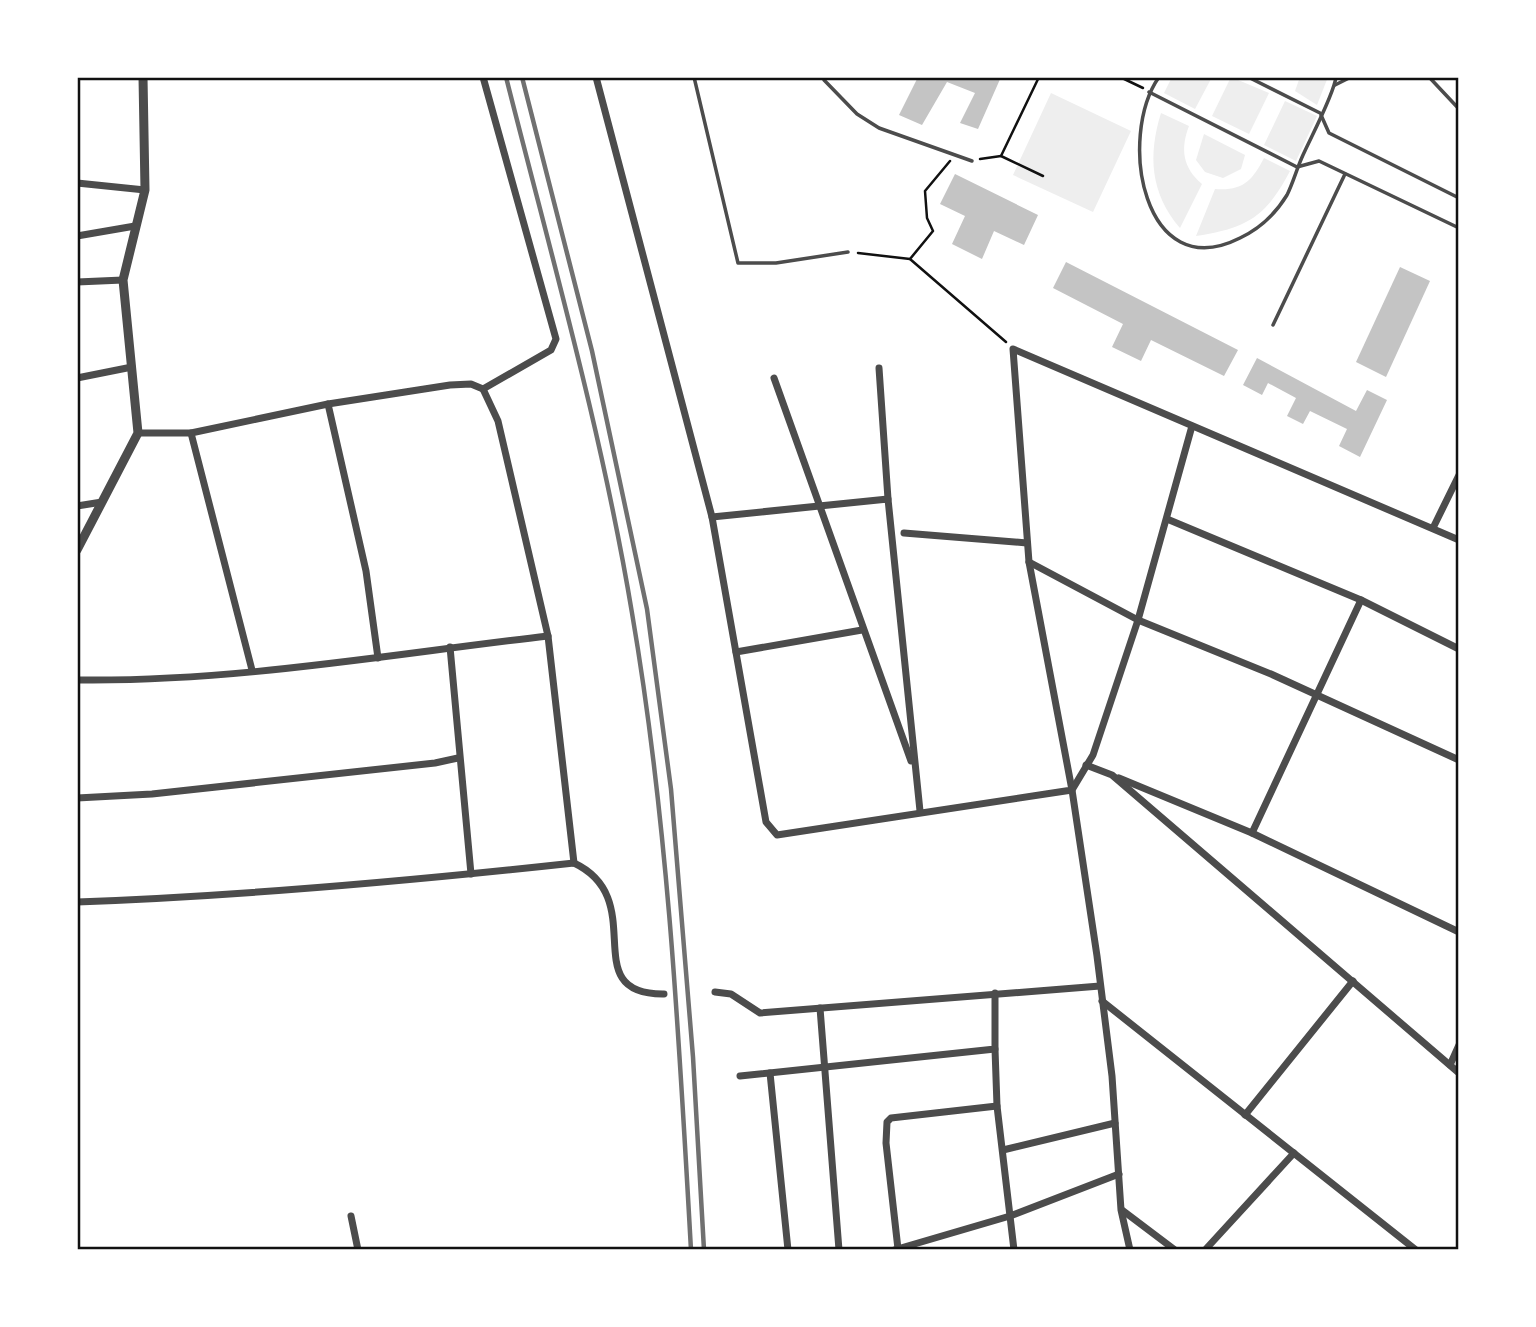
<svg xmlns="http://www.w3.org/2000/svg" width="1536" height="1327" font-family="'Varela Round',sans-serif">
<rect width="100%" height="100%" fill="#fff"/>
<g fill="#eee">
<polygon points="1172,77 1212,77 1195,109 1164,93"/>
<polygon points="1231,77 1269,93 1249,134 1212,116"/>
<polygon points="1300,77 1328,77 1317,105 1295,91"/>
<polygon points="1051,93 1131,131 1093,212 1013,175"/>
<polygon points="1285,101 1317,116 1296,161 1264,145"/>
<path d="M1161,113L1189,126C1180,149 1183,168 1202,184L1180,228C1150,193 1148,155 1161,113Z"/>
<polygon points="1204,134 1245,155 1241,169 1223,178 1205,172 1196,160"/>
<path d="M1264,158L1290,171C1266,217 1247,228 1196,236L1215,189C1243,191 1252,181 1264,158Z"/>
</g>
<g fill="#c4c4c4">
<polygon points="918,77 1001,77 978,129 960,123 975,93 947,82 922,125 899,115"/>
<polygon points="955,174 1038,215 1024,245 994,231 982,259 952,244 965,216 940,204"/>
<polygon points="1066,262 1238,350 1224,376 1151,340 1141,361 1112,347 1123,324 1053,288"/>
<polygon points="1400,267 1430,281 1386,377 1356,362"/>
<polygon points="1257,358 1356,411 1367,390 1387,400 1360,457 1339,446 1347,429 1310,411 1303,424 1287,416 1296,398 1268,383 1262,395 1243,385"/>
</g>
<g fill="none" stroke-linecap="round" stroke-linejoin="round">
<g stroke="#111" stroke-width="2.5">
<polyline points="1039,77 1001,156 1043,176"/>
<polyline points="1120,77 1143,88"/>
<polyline points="980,159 1001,156"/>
<polyline points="950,161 925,191 927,218 933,231 910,259 1006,342"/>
<polyline points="858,253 910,259"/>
</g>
<g stroke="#4c4c4c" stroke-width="3.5">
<polyline points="694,77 738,263 776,263 848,252"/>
<path d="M1159,77C1117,137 1143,287 1240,238C1259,229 1276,213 1287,195C1293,183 1297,168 1303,155C1311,137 1334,94 1336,77"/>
<polyline points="1248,77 1320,113"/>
<polyline points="1429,77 1459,109"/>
<polyline points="824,80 857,114 879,128 972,161"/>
<polyline points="1335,85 1351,77"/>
<polyline points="1149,92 1297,167 1319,161 1459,228"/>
<polyline points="1321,115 1329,133 1459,198"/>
<polyline points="1273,325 1345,174"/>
</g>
<g stroke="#4c4c4c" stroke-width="7">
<polyline points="483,77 556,339 551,350 483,389"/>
<polyline points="596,77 712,517 766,822 777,835 1072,790 1029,562 1013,349 1459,540"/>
<polyline points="77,183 145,190"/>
<polyline points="77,236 135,226"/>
<polyline points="77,282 123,280"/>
<polyline points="879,368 888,499"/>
<polyline points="77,378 132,367"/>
<polyline points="774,378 911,761"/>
<polyline points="328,404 366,571 378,658"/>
<polyline points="138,433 191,433 328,404 450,385 471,384 483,389 498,421 548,636 574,863"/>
<polyline points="191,433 252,670"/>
<polyline points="77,506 102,502"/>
<polyline points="712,517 888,499 920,811"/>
<polyline points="1167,519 1361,600 1459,649"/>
<polyline points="1433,528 1459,475"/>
<polyline points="904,533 1027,543"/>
<polyline points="1029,562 1138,620 1271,674 1459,760"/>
<polyline points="450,647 471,874"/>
<polyline points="736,652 862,630"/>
<path d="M77,680C235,682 392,654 548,636"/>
<polyline points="1086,765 1112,775 1459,1073"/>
<polyline points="1119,778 1252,833 1459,932"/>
<polyline points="77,798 152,794 435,763 458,758"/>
<polyline points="1252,833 1361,600"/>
<path d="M77,902C243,896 409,881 574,863C652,900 574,995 664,994"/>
<polyline points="715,992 731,994 760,1013 1100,986"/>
<polyline points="1102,1001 1416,1250"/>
<polyline points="820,1008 839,1250"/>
<polyline points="995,1049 997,1106 1014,1250"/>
<polyline points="1450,1065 1459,1045"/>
<polyline points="770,1073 788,1250"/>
<polyline points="740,1076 995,1049 995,993"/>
<polyline points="1245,1115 1353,981"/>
<polyline points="1003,1150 1115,1123"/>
<polyline points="1122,1210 1175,1250"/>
<polyline points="351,1216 358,1250"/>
<polyline points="898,1249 886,1143 887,1122 891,1118 997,1106"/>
<polyline points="894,1250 1010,1216 1119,1174"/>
<polyline points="1130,1250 1121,1210 1112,1076 1097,956 1072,790 1093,755 1138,620 1192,426"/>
<polyline points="1205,1250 1294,1153"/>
</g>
<polyline stroke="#4c4c4c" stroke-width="9" points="77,550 138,433 123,280 145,190 143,77"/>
<g stroke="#707070" stroke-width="4.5">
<path d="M506,77C551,255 602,432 632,613C668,823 679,1038 691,1250"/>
<polyline points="522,77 592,351 647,609 671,789 693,1057 704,1250"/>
</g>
</g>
<rect width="1536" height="1327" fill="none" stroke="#ffffff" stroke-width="158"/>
<rect x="79" y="79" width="1378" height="1169" fill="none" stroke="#111" stroke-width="2.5"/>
</svg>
